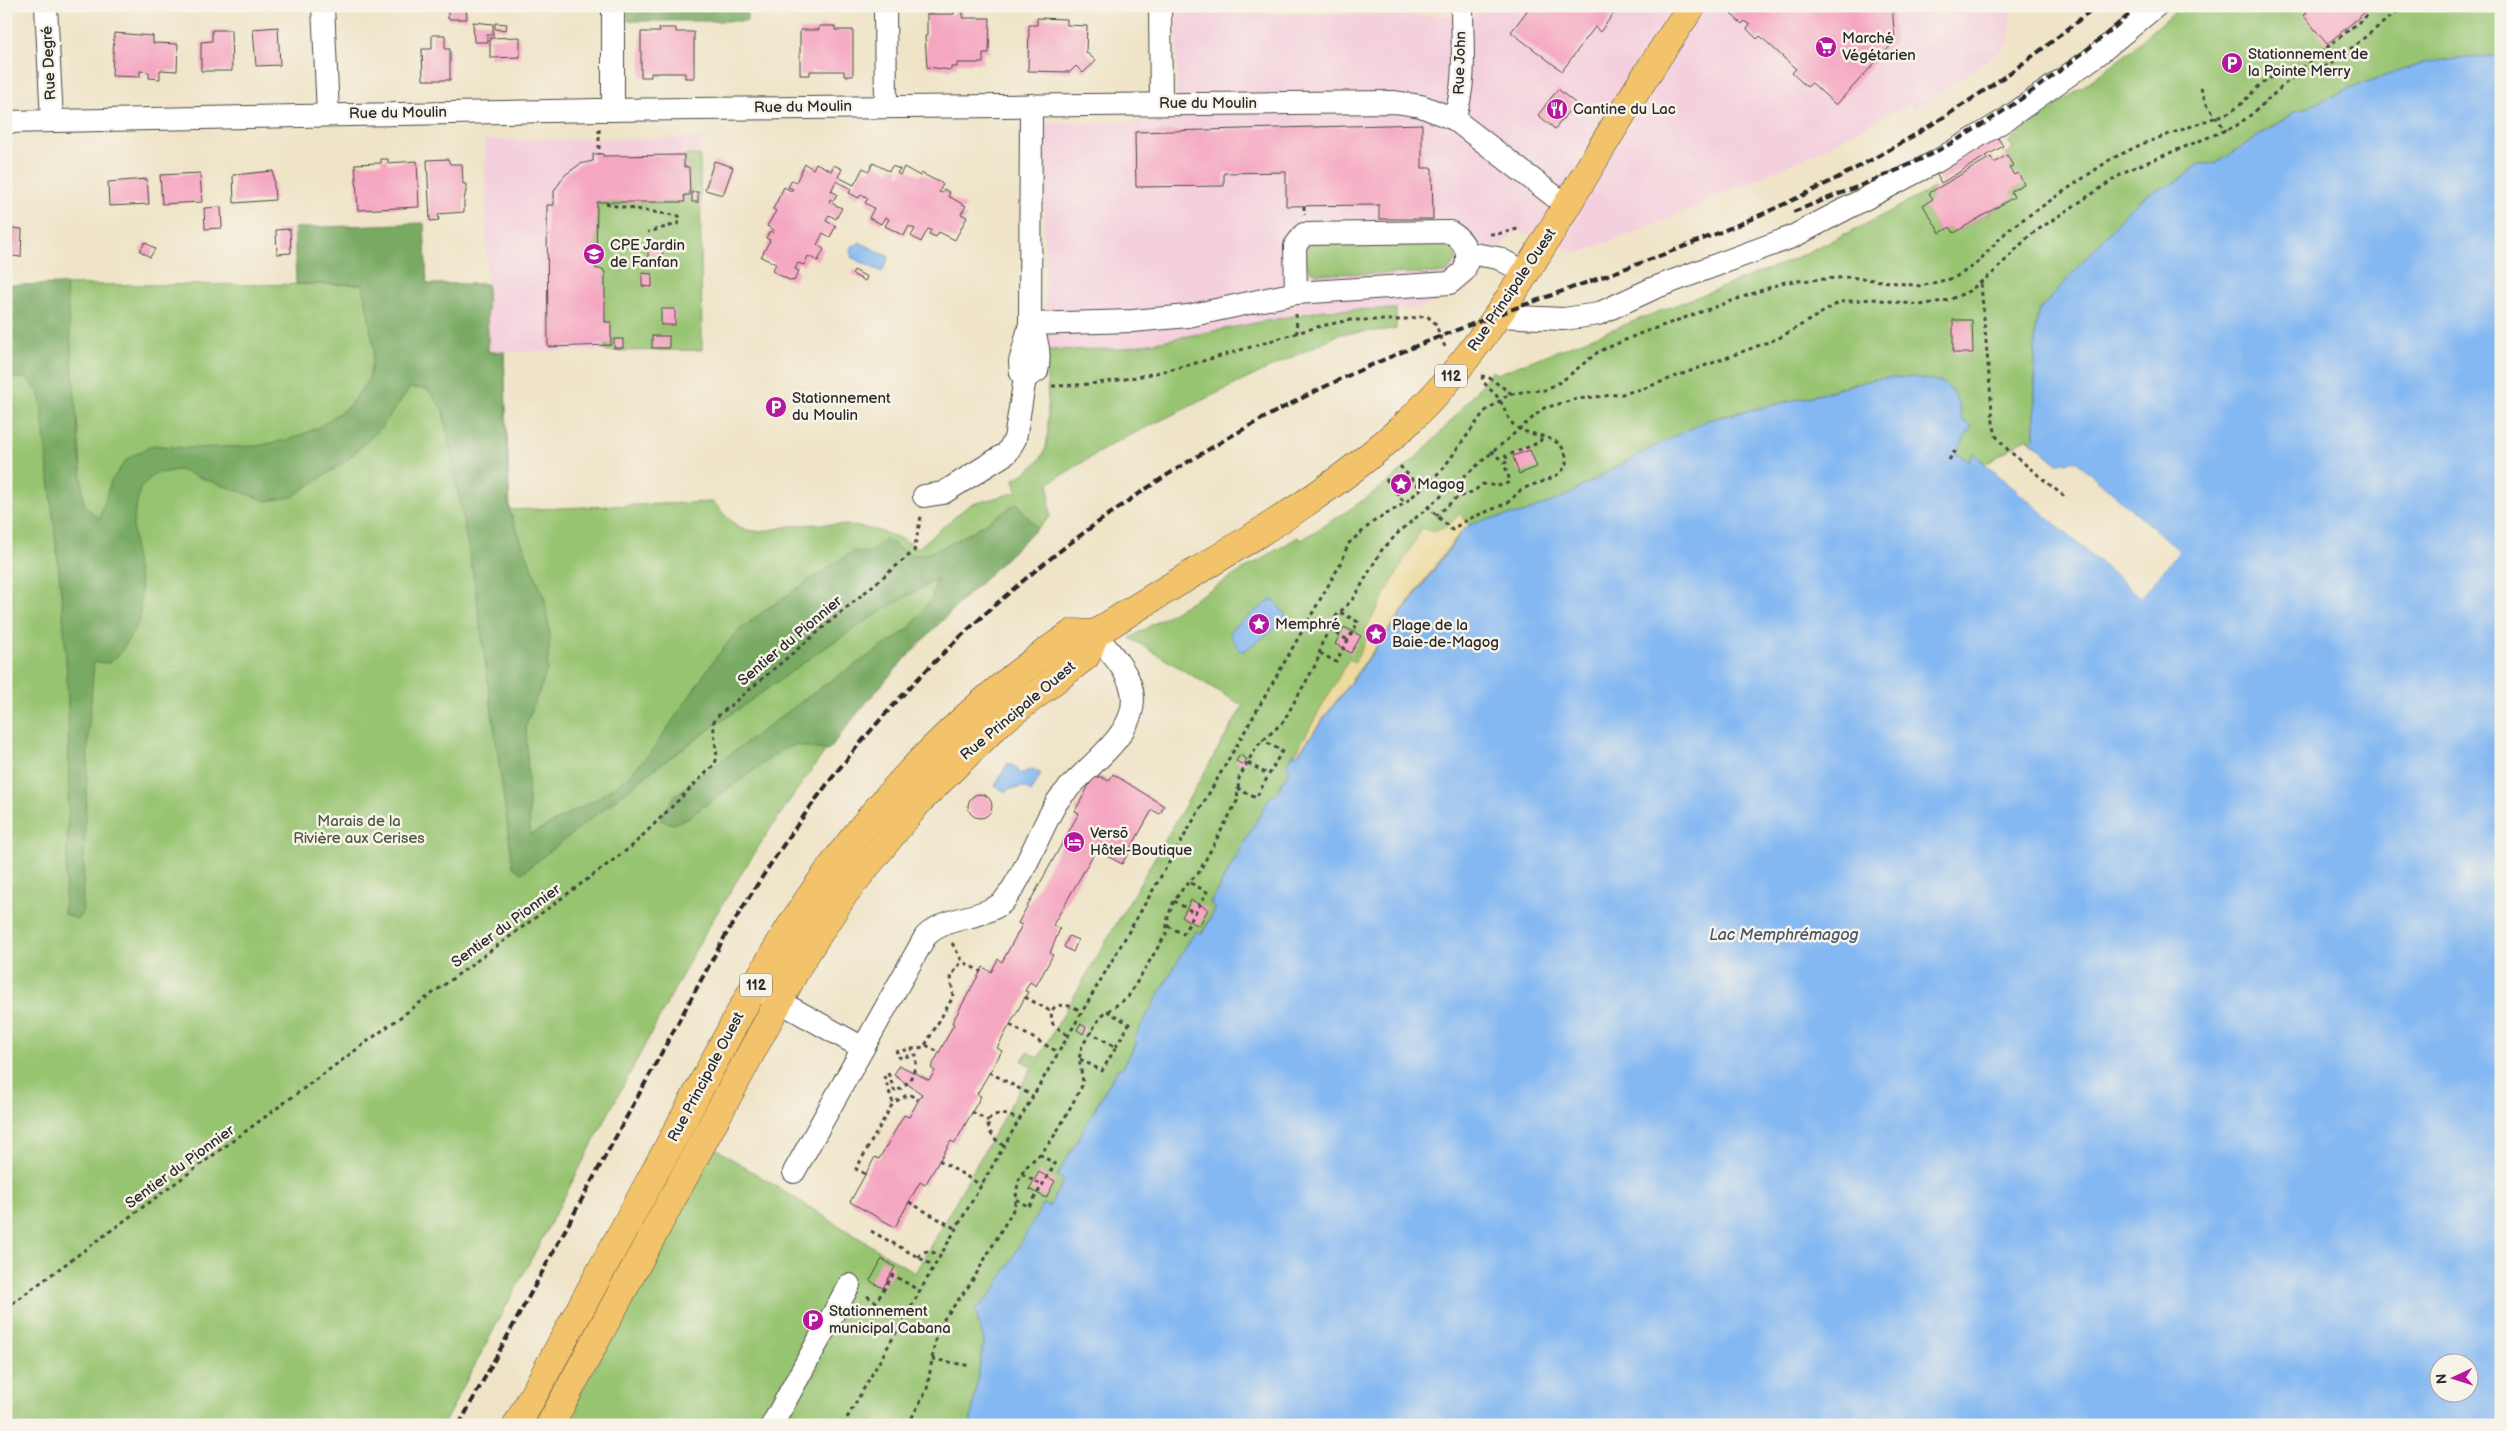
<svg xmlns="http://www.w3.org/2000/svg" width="2507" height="1431" font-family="'Balsamiq Sans',sans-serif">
<rect width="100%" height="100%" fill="#f7f3e8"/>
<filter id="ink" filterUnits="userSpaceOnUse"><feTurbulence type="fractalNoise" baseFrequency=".02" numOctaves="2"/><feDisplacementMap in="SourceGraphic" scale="10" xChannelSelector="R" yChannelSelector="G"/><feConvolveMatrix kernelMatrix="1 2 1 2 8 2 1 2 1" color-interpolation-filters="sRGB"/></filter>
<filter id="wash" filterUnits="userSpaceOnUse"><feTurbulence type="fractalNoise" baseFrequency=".0096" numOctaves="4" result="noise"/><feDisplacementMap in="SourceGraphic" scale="20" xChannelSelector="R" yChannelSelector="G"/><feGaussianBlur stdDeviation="1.12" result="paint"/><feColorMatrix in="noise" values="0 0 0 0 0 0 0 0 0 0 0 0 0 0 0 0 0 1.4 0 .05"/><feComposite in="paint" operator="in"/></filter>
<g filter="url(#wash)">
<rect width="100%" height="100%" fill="#efe4c7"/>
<g fill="#f4cfdd">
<polygon points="1477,6 2010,6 2011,40 2001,51 1915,110 1909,103 1813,154 1660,222 1579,253 1515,230 1472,287 1419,309 1324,310 1119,349 1046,350 1043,123 1177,121 1177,13 1476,16"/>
<polygon points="700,138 702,350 488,352 485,140"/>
</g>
<g fill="#97c471" stroke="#61784e">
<path d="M2181,6H2501V55L2427,62L2355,86L2294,113L2215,164H2200L2176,182L2140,199L2038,312L2035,333V437L2031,441L2027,438L1986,464L1974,453L1968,461L1956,453L1962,420L1959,405L1855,383L1817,395L1722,416L1645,451L1564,497L1523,513L1475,522L1465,528L1297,755L1294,753L1287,766L1290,769L1274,797L1271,795L1210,903L1217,907L1201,934L1196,931L1188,943L1134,1039L1137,1041L1122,1069L1118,1068L1057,1176L1064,1180L1049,1207L1043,1204L992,1295L975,1310L984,1340L970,1425H564L713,1147L915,1273L1032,1067L1022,1061L1027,1052L1038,1058L1243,706L1130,638L1298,537L1301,540C1334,519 1369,499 1399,473C1434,443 1464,407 1492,371L1497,374L1787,262L1870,222L1934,188L1935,190L1929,193L1933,199L1923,205L1940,233L1950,227L1954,233L2014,198L2011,191L2024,184L2009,168L2013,166L2006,154L2013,149L2008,142L2124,56Z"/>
<polygon points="684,155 700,155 702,350 605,351 605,345 611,345 611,322 605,322 596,269 597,202 684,202 684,195 690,194 689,167 684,167"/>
<polygon points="1448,241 1456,253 1456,261 1446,273 1317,274 1311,271 1305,264 1307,248 1313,243"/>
<path d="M487,284L488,352H504L510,510L713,502C722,511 730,523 742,528C759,536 781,526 799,525C839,522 884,526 918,548L969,505L1017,492L1014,479C1026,473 1040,463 1045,450C1051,435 1046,371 1046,350L1119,349L1324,310L1396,309V329L1340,334L1114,443L1049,483L1050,517C985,576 918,636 862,704C801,779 747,861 698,945L443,1425H6V285Z"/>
</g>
<g fill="#79aa63" stroke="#526a47">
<rect x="628" y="6" width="119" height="15"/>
<path d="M424,223L427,284H487L488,352H504L509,510L545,600L550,636L547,671L526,725L530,835L596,799L625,779L652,751L714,660L734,635L762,612L853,551L871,553L885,538C894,544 904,554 915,555C933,558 1000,515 1017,503L1037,528C962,601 891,666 828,751L796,745L783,749L689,817L673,824L660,820L675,795L820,688L909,629L932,598L937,579L888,607L823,649L657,767L522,873L513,867L475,586L443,410L427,389L410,388L381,428L345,462L292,497L266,501L179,470L154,474L140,489L133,523L135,556L141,589L140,620L119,655L109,663L94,662L89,724L82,915L77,919L64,914C69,823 71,733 65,642C59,559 48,476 40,394L27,378H6V285L66,284L84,505L99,519L111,481L127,459L153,445L184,448L257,446L291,439L319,427L349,406L369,379L374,349L363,284H296L294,228Z"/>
</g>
<path fill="#eeda9e" stroke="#8c8264" d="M1460,514L1469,525L1454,540L1297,755L1295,754L1349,659L1355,662L1369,635L1364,632L1422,528C1439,537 1448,525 1460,514Z"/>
<g fill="#84b8f2" stroke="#58728e" fill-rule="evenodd">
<path d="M2501,55V1425H970L984,1340L975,1310L992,1294L1043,1204L1049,1207L1064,1180L1057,1176L1119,1067L1122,1069L1137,1042L1134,1039L1188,943L1196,931L1202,934L1216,908L1210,904L1271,795L1275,796L1290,769L1286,766L1294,753L1297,755L1465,528L1475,522L1523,513L1564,497L1645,451L1708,420L1817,395L1874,379L1912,377L1942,382L1953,392L1959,405L1962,420L1972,426L1956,453L1968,461L1973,453L2141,597L2179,551L2075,461L2058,464L2031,441L2035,437V333L2038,312L2132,206L2148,194L2176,182L2200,164H2215L2294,113L2355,86L2427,62ZM2440,1364H2470V1394H2440Z"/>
<polygon points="859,242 889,257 882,272 851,257 852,252 849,250 853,245 855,246"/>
<polygon points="1271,600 1274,600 1287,617 1286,621 1244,651 1239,650 1230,634 1231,629"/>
<polygon points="1008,763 1017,768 1020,774 1033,769 1041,774 1031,792 1024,787 1008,789 1006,792 995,786"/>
</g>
<polygon fill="#efe4c7" points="2029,440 2057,464 2075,461 2179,551 2141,597 1986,464 1988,462 2141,593 2176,551 2074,464 2056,466 2029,443"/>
<g id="blocks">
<g fill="#f5a6c1">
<polygon points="448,6 466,6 467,19 448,19"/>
<polygon points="1526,6 1619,6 1600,32 1595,27 1562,71 1511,32 1529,8"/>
<polygon points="1729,6 1892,6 1895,41 1836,105 1812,83 1807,87 1792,73 1796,69 1760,36 1757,39 1747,29 1750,25 1745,21 1742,24 1731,14 1734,11"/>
<polygon points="2301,6 2368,6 2370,8 2327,44 2303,15 2307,13"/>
<polygon points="954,10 963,10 963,18 990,18 989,53 983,53 983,63 957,63 957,67 951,67 951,70 927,67 925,36 927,36 927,14 954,14"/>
<polygon points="1037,18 1067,19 1067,25 1087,26 1086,52 1096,61 1083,73 1076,66 1070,72 1028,71 1029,25 1037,25"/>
<polygon points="473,22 493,24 493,35 487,35 488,42 474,42"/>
<polygon points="495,23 507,24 506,30 495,29"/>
<polygon points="819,26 835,26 835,30 853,30 853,76 844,76 844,71 810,71 810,75 800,75 800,30 819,30"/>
<polygon points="278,27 280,65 256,66 253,29"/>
<polygon points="659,28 676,28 676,32 694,32 694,78 685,78 685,73 651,73 651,77 641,77 641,32 660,32"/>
<polygon points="212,30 231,30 232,71 201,71 201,42 212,41"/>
<polygon points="114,33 153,36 153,43 178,44 177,71 160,70 160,79 149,78 149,72 140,71 140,77 112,76"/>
<polygon points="432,35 445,35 445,49 450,49 450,80 423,80 422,49 432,49"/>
<polygon points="520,37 520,57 490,58 490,38"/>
<polygon points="1558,89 1575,103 1555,129 1538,115"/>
<polygon points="1422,124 1422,168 1432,168 1433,219 1379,219 1379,205 1286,206 1286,172 1224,173 1224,186 1136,187 1135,132"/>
<polygon points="1997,137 2003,146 1941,183 1936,173"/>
<polygon points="593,154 603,154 603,156 684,155 684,167 689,167 690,195 684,195 685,202 597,202 596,269 603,269 605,273 605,322 611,322 611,345 548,347 547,205 554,205 554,191 565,175 580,164 593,161"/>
<polygon points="2007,155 2013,166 2009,168 2014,175 2018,173 2024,184 2011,191 2014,197 1954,233 1950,227 1940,233 1923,205 1933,199 1929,193 1991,157 1994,163"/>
<polygon points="381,159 388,159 388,163 417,161 419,207 358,210 355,164 381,163"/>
<polygon points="448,159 450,164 462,164 463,184 466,184 466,191 464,200 464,212 438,214 439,220 430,221 427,160"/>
<polygon points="714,161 733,167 723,195 705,190"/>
<polygon points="816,163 831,171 834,165 842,169 838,177 854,185 863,168 869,171 873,163 889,171 892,166 900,169 897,173 900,175 904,167 920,176 921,173 943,184 939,192 942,193 944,189 950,193 948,196 966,206 961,214 967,217 955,240 939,232 936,237 929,234 931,230 928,229 921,242 911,236 915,229 909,226 904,236 885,226 889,219 885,217 881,224 869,218 874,208 865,203 868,198 861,194 859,198 849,193 851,189 836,181 831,191 837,194 833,201 830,199 829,202 842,208 836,219 829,215 826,221 836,226 830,237 823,233 817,245 824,249 818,261 808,256 804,265 798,263 795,269 799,271 794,281 789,280 772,271 776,264 761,257 770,240 766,238 770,231 773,233 774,230 767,226 776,211 773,209 784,187 791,191 793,189 788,187 792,180 796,182 805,164 813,169"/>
<polygon points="273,171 275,200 234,203 233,175"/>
<polygon points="200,173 202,202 162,204 160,175"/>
<polygon points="147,179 149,204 109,206 108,182"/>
<rect x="692" y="192" width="6" height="10"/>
<polygon points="221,207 222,228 205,229 204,208"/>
<polygon points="13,228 22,229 21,257 12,256"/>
<polygon points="290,229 291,253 277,254 276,230"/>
<polygon points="145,242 155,249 150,257 140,251"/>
<polygon points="648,246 663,246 662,262 648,261"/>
<polygon points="854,270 867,277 865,281 852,274"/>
<polygon points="642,273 652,274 652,287 642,286"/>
<rect x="661" y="309" width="14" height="16"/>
<polygon points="1953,320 1972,320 1973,353 1953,353"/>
<rect x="652" y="336" width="17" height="12"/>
<rect x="614" y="339" width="9" height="9"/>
<polygon points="1530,450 1537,467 1519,474 1513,456"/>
<polygon points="1344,627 1361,636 1351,653 1335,644"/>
<polygon points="1240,755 1247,759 1243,765 1236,761"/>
<polygon points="1113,774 1164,806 1160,814 1152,810 1122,864 1096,850 1053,925 1060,929 1050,953 1053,955 1036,986 1030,982 1025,991 1028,992 997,1048 1002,1051 977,1094 981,1096 955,1143 951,1141 925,1185 920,1182 895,1227 850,1202 875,1157 879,1159 904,1115 909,1117 922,1094 894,1075 899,1065 929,1080 935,1071 931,1068 954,1024 952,1023 983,967 991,972 998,959 1002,962 1022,925 1018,923 1079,813 1075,811 1094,776 1098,778 1099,776 1109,781"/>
<circle cx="980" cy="806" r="12"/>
<polygon points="1191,900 1208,909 1199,926 1182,917"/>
<polygon points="1069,936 1078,940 1073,952 1064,947"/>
<polygon points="1080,1024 1086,1027 1083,1034 1077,1030"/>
<polygon points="1039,1172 1055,1181 1046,1198 1029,1189"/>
<polygon points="882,1259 895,1267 883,1288 870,1281"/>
</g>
</g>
</g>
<g filter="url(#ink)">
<use href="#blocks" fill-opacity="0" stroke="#484742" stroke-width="1"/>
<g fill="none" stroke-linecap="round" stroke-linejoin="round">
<g stroke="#484742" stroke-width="24">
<g id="minor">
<polyline points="46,6 52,120"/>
<polyline points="323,6 328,114"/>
<polyline points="885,6 886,106"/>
<polyline points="1160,6 1161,103"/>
<polyline points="613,110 613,6"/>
<path d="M1454,119C1467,84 1462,43 1462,6"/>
<polyline points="6,122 598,110 1395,102 1421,106 1454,119 1567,206"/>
<polyline points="1468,253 1498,258 1526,273"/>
<polyline points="1497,316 1564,319 1598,314 1654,288 1792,237 1937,161 2005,120 2097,55 2156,6"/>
<path d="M1030,324L1133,321L1188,316L1296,293L1450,283L1464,271C1471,254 1466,241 1450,232L1304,234L1295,246L1296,293"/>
<path d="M1025,378L1037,371C1041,355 1037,338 1030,324"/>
<polyline points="924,496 943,493 1007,453 1015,439 1025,378 1021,373 1020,362 1030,324 1031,105"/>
<polyline points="764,993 863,1048"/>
<path d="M794,1172L925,937C944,916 980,920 1002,903C1024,878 1039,831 1057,802C1079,769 1148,732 1130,684C1124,666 1107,649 1095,634"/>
<polyline points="772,1425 849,1285"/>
</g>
</g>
<g stroke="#484742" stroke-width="29">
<g id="major">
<path d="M517,1425C570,1326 624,1229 677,1131C717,1057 754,982 800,912C873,802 964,707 1073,633L1095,634"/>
<path d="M550,1425L799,964L844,894L920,800L999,723L1086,656L1095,634C1199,566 1313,510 1404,426C1472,363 1520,284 1567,205C1607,139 1647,70 1692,6"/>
</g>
</g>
<g stroke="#484742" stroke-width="3" stroke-dasharray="4 4" stroke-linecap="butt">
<polyline points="2201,88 2206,103 2226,131"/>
<polyline points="599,129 599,154"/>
<polyline points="606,203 610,205 679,216 680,220 677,224 648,232"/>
<polyline points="1304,206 1304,215"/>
<polyline points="1490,234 1503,233 1521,228"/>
<polyline points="1981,284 1993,422 1996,436 2008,450 2067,499"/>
<polyline points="1296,314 1297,333"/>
<polyline points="1481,376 1488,377 1512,394"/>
<path d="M1052,386C1145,385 1232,351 1321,326L1350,320H1398L1427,316L1435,323L1445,347"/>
<polyline points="1491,451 1499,458 1506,456"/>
<polyline points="1949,460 1954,452 1956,453"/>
<polyline points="1400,466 1421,489"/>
<polyline points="1386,479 1405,503"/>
<path d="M1427,506L1452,530C1472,514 1486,514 1506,503C1513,500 1515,494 1521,490C1535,481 1574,479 1565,453C1559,434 1530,437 1516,427C1507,420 1506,409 1500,401C1495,391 1485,388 1482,377"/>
<path d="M1436,516L1455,499L1474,491L1483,484C1494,485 1502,488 1510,481L1504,463L1508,462L1506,456L1540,442L1542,437"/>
<polyline points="1329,630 1348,640"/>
<polyline points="1320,653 1336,662 1358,622 1340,612"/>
<polyline points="1248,763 1269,775"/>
<polyline points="1237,788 1256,798 1282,751 1262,740"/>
<polyline points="1174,901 1195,913"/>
<polyline points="1168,926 1183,934 1207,892 1189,882"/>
<polyline points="952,943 962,961 981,972"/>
<polyline points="1025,997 1052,1012"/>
<polyline points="1107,1011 1129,1024 1116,1047"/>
<polyline points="1010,1025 1058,1052"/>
<path d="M1067,1035L1053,1024C1045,1000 1068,1003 1081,1011"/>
<polyline points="926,1045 940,1053"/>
<polyline points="895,1052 924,1047 953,997 951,976 962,961"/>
<polyline points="1080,1059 1102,1071 1116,1047 1090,1032"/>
<polyline points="989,1072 1033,1096"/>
<path d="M888,1073L895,1092C910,1084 917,1071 916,1055L895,1058"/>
<polyline points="884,1076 893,1103 909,1094 918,1100"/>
<polyline points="972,1112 989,1121"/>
<path d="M1004,1146C975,1127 989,1103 1019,1120"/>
<polyline points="939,1160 981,1185"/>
<polyline points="865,1174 856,1169 893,1103"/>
<polyline points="1022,1174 1042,1185"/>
<polyline points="1016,1199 1029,1207 1055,1164 1039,1154"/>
<polyline points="909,1202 956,1229"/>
<polyline points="871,1231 934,1266"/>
<path d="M918,1257C925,1248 931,1251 940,1256"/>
<polyline points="867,1296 876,1302 893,1275 920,1291"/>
<polyline points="6,1308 631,847 715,764 717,757 713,723 718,716 914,551 921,516"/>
<polyline points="932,1359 971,1366"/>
<path d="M843,1425C1008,1136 1178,851 1342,561L1348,544L1373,522L1405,503L1442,470L1484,412L1508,395L1526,391L1545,390L1562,381L1598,352L1639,334L1785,282L1850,277L1920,286L1954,278L1975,265L2009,229L2111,159L2142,144L2228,113L2238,107L2260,85L2270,78L2330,65L2404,6"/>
<path d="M908,1425L927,1389L936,1336L941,1323L971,1283L1012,1212C1018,1200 1015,1187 1021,1175C1029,1161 1039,1157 1047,1146C1060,1129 1070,1107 1081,1088L1083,1082L1079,1059L1082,1046L1101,1016L1128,997L1166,934L1168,917L1173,903L1184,887L1199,872L1237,801L1239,778L1256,747L1283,722L1317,662L1322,643L1337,615L1354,598L1381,551L1398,533L1544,408L1577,399L1622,394L1645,388L1779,338L1840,302L1872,299L1920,305L1949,300L1969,291L1993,273L2030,235L2128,170L2236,126L2252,114L2311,60L2379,6"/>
</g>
<use href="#minor" stroke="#fff" stroke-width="22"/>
<use href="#major" stroke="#f2c36a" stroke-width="28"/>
<g stroke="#2b2b2b" stroke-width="4" stroke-dasharray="8 4" stroke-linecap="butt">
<path d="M1793,212C1833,196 1874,181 1913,163C1990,127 2075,62 2139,6"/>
<path d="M459,1425L724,938C756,885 790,833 828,783C971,598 1163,457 1376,363C1488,314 1605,279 1718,233C1855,177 1983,101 2096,6"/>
</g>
</g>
</g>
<defs>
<g id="supermarket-disc" transform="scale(1.125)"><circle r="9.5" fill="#b5179e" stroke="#f7f3e8"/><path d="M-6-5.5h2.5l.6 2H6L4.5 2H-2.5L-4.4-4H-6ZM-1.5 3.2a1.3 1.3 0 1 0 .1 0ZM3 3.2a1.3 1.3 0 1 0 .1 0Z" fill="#fff"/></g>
<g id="parking-disc" transform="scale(1.125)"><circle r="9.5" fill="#b5179e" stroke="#f7f3e8"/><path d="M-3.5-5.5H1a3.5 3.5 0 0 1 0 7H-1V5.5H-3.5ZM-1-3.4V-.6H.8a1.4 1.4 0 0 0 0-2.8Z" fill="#fff"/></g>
<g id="restaurant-disc" transform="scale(1.125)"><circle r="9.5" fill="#b5179e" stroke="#f7f3e8"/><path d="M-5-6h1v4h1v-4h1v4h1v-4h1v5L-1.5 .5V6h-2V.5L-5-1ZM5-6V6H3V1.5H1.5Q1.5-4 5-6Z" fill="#fff"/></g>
<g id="school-disc" transform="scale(1.125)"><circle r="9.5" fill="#b5179e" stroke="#f7f3e8"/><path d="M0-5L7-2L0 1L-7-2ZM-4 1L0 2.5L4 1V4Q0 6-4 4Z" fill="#fff"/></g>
<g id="sight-disc" transform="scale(1.125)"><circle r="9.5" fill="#b5179e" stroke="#f7f3e8"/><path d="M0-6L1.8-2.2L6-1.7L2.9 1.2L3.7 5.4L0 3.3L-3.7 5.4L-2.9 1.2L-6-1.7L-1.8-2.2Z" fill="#fff"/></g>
<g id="hotel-disc" transform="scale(1.125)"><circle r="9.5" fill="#b5179e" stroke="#f7f3e8"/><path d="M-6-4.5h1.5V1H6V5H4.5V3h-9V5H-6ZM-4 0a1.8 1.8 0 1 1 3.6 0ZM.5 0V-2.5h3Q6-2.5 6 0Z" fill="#fff"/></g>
</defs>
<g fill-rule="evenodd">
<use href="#supermarket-disc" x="1826" y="47"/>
<use href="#parking-disc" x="2232" y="63"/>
<use href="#restaurant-disc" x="1557" y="109"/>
<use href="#school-disc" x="594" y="254"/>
<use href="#parking-disc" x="776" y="407"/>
<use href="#sight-disc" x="1401" y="484"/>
<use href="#sight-disc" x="1259" y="624"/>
<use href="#sight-disc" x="1376" y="634"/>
<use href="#hotel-disc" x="1074" y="842"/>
<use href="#parking-disc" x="813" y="1320"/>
</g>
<g text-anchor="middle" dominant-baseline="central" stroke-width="5" stroke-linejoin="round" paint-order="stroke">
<g fill="#f7f3e8" stroke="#686764" stroke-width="1">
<rect x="1435" y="364.5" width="32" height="23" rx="4"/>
<rect x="740" y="973.5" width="32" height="23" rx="4"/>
</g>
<g font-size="14" font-weight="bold" fill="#2b2b2b">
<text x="1451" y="376">112</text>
<text x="756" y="985">112</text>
</g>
<g font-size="15" fill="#2b2b2b" stroke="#f7f3e8" text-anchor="start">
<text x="1842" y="38">Marché<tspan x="1842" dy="17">Végétarien</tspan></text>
<text x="2248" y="54">Stationnement de<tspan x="2248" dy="17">la Pointe Merry</tspan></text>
<text x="1573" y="109">Cantine du Lac</text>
<text x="610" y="245">CPE Jardin<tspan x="610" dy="17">de Fanfan</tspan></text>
<text x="792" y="398">Stationnement<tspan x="792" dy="17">du Moulin</tspan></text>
<text x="1417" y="484">Magog</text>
<text x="1275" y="624">Memphré</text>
<text x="1392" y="625">Plage de la<tspan x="1392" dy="17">Baie-de-Magog</tspan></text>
<text x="1090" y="833">Versō<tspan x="1090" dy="17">Hôtel-Boutique</tspan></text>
<text x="829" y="1311">Stationnement<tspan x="829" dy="17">municipal Cabana</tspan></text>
</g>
<g font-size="15" fill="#2b2b2b" stroke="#f7f3e8">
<text transform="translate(49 63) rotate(-93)">Rue Degré</text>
<text transform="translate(1460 63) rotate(-88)">Rue John</text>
<text x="1208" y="103">Rue du Moulin</text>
<text transform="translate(803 107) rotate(-1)">Rue du Moulin</text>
<text transform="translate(398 113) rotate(-1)">Rue du Moulin</text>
<text transform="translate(1512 290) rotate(-56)">Rue Principale Ouest</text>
<text transform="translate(790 641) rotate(-40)">Sentier du Pionnier</text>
<text transform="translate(1018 711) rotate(-40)">Rue Principale Ouest</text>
<text transform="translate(506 926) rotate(-36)">Sentier du Pionnier</text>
<text transform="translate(706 1077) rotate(-62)">Rue Principale Ouest</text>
<text transform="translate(180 1167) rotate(-36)">Sentier du Pionnier</text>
</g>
<g font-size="15" fill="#4b5940" stroke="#f7f3e8">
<text x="359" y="821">Marais de la<tspan x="359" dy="17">Rivière aux Cerises</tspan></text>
</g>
<g font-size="16" font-style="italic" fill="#465567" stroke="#f7f3e8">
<text x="1784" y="935">Lac Memphrémagog</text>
</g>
</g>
<rect width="2507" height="1431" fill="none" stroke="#f7f3e8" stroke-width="25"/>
<g transform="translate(2454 1378) rotate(266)"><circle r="24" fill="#f7f3e8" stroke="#a5a39c"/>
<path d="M0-4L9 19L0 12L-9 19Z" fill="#b5179e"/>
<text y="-8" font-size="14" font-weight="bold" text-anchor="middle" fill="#2b2b2b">N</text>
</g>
</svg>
